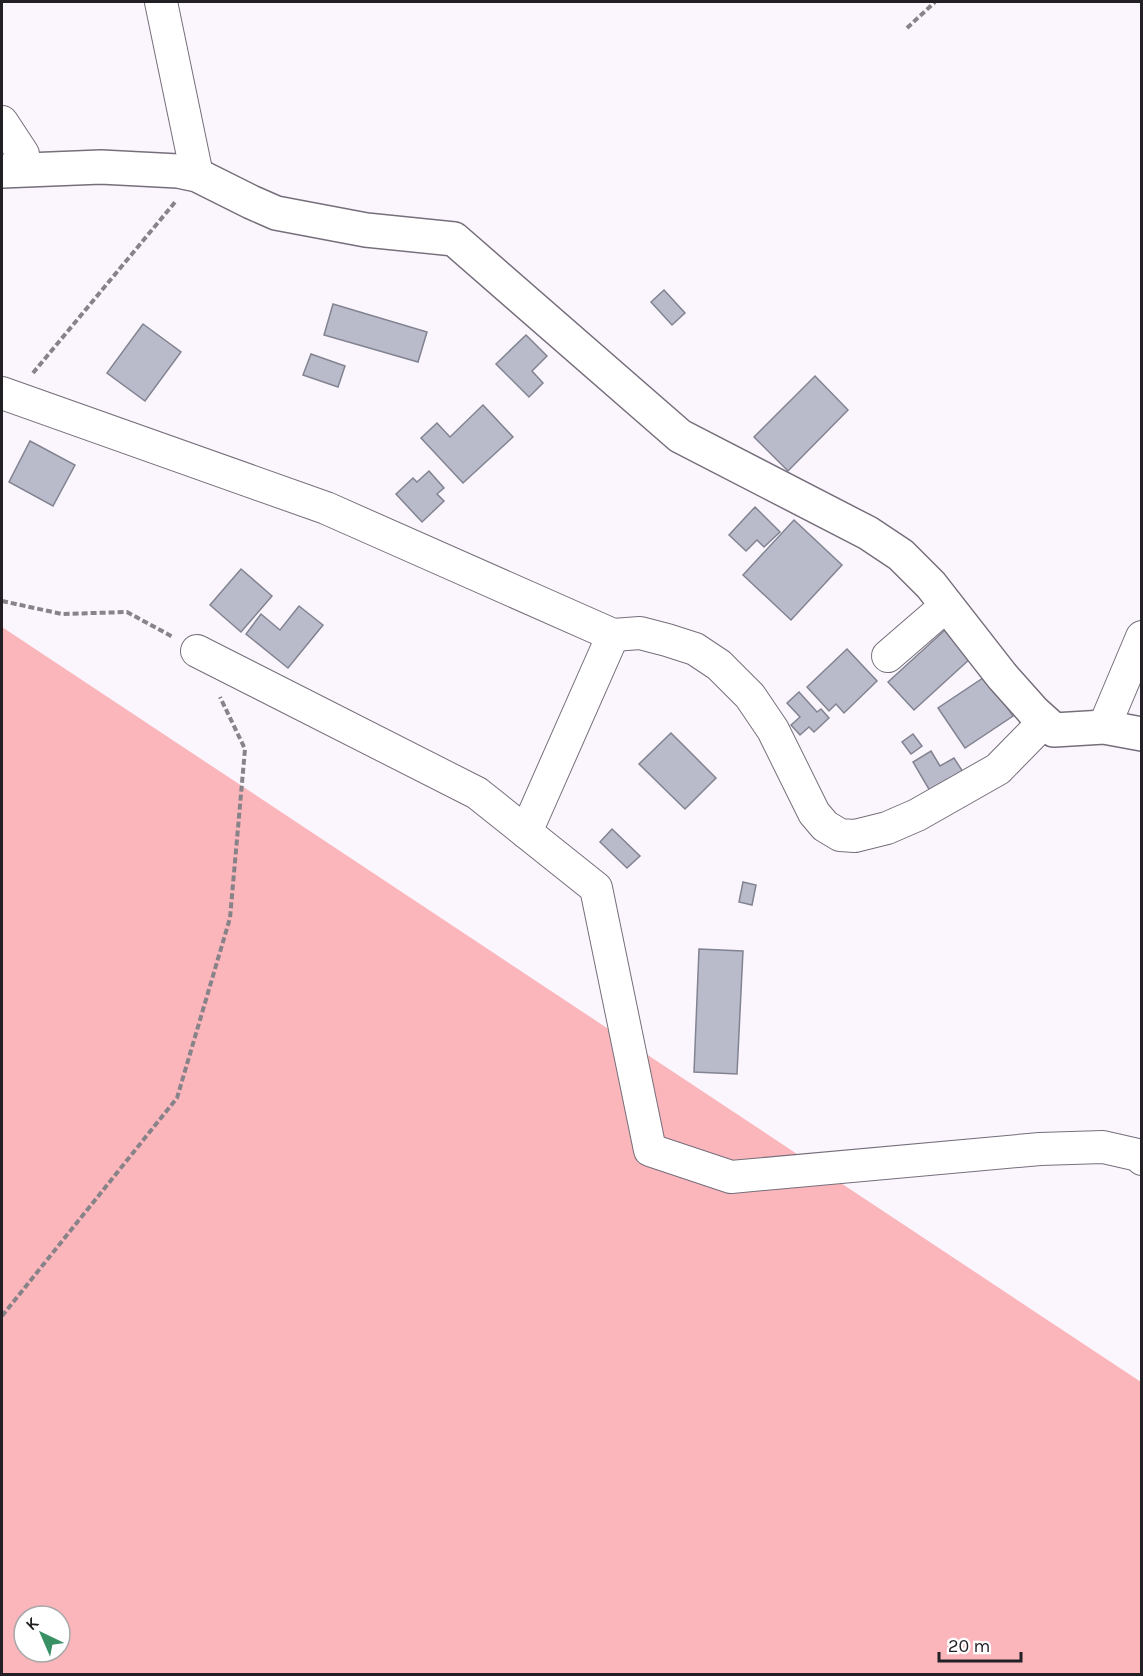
<svg xmlns="http://www.w3.org/2000/svg" width="1143" height="1676" font-family="Karla,sans-serif">
<rect width="100%" height="100%" fill="#fbf6fe"/>
<path fill="#fab6bb" fill-rule="evenodd" d="M2,627L1141,1382V1674H2ZM24,1616H60V1652H24Z"/>
<g fill="#babbca" stroke="#828391" stroke-width="1.5">
<polygon points="664,290 685,313 672,325 651,302"/>
<polygon points="333,304 427,332 418,362 324,335"/>
<polygon points="143,324 181,352 145,401 107,373"/>
<polygon points="526,335 547,356 532,371 543,383 529,397 496,364"/>
<polygon points="311,354 345,366 338,387 303,375"/>
<polygon points="815,376 848,410 788,471 754,437"/>
<polygon points="483,405 513,437 463,483 421,438 437,423 450,437"/>
<polygon points="30,441 75,465 53,506 9,482"/>
<polygon points="429,471 444,488 437,494 444,501 422,522 396,494 413,478 417,482"/>
<polygon points="755,507 780,532 764,547 757,540 746,551 729,535"/>
<polygon points="794,520 842,565 791,620 743,575"/>
<polygon points="241,569 272,596 241,632 210,605"/>
<polygon points="299,606 323,625 288,668 246,634 261,614 280,630"/>
<polygon points="946,629 972,657 914,710 888,682"/>
<polygon points="847,649 877,681 844,713 836,704 829,711 807,687"/>
<polygon points="986,676 1013,716 965,748 938,708"/>
<polygon points="799,692 817,712 821,709 829,718 814,732 809,727 800,735 791,725 800,717 787,703"/>
<polygon points="671,733 716,778 685,809 639,764"/>
<polygon points="913,734 922,746 911,754 902,742"/>
<polygon points="931,751 940,766 954,758 963,772 930,791 913,762"/>
<polygon points="612,829 640,856 627,868 600,842"/>
<polygon points="743,882 756,885 752,905 739,902"/>
<polygon points="699,949 743,951 737,1074 694,1072"/>
</g>
<g fill="none" stroke-linecap="round" stroke-linejoin="round">
<g stroke="#766e7b" stroke-width="34">
<g id="minor">
<polyline points="161,2 197,175"/>
<polyline points="2,122 23,154 24,170"/>
<polyline points="2,393 326,508 613,635 640,633 667,640 695,649 719,665 750,696 773,730 814,813 825,826 840,835 855,836 887,828 917,815 998,769 1044,722"/>
<polyline points="197,651 477,793 596,888 650,1150 731,1177 1040,1149 1103,1147 1138,1155 1142,1159"/>
<polyline points="888,656 947,605"/>
<polyline points="1104,727 1142,637"/>
<polyline points="526,832 613,635"/>
</g>
</g>
<g stroke="#766e7b" stroke-width="36">
<polyline id="tertiary" points="2,171 101,167 178,171 197,175 251,202 276,213 366,230 454,239 680,436 868,533 901,555 931,585 1002,676 1034,712 1054,730 1104,727 1142,734"/>
</g>
<g stroke="#878389" stroke-width="4" stroke-dasharray="6 3" stroke-linecap="butt">
<polyline points="907,28 935,2"/>
<polyline points="33,373 176,201"/>
<polyline points="2,601 62,614 127,612 173,637"/>
<polyline points="2,1316 177,1098 230,918 245,749 220,697"/>
</g>
<use href="#minor" stroke="#fff" stroke-width="32"/>
<use href="#tertiary" stroke="#fff" stroke-width="33"/>
</g>
<rect width="1143" height="1676" fill="none" stroke="#232025" stroke-width="6"/>
<g transform="translate(42 1634) rotate(316)"><circle r="28" fill="#ffffff" stroke="#a7a6a8" stroke-width="1.5"/>
<path d="M0-4.5L10 22L0 15L-10 22Z" fill="#399065"/>
<text y="-9" font-size="16" font-weight="bold" text-anchor="middle" fill="#232025">K</text>
</g>
<path d="M939 1652v9h82v-9" fill="none" stroke="#232025" stroke-width="3"/>
<text x="948" y="1652" font-size="18" fill="#232025" stroke="#ffffff" stroke-width="4.5" paint-order="stroke">20 m</text>
</svg>
